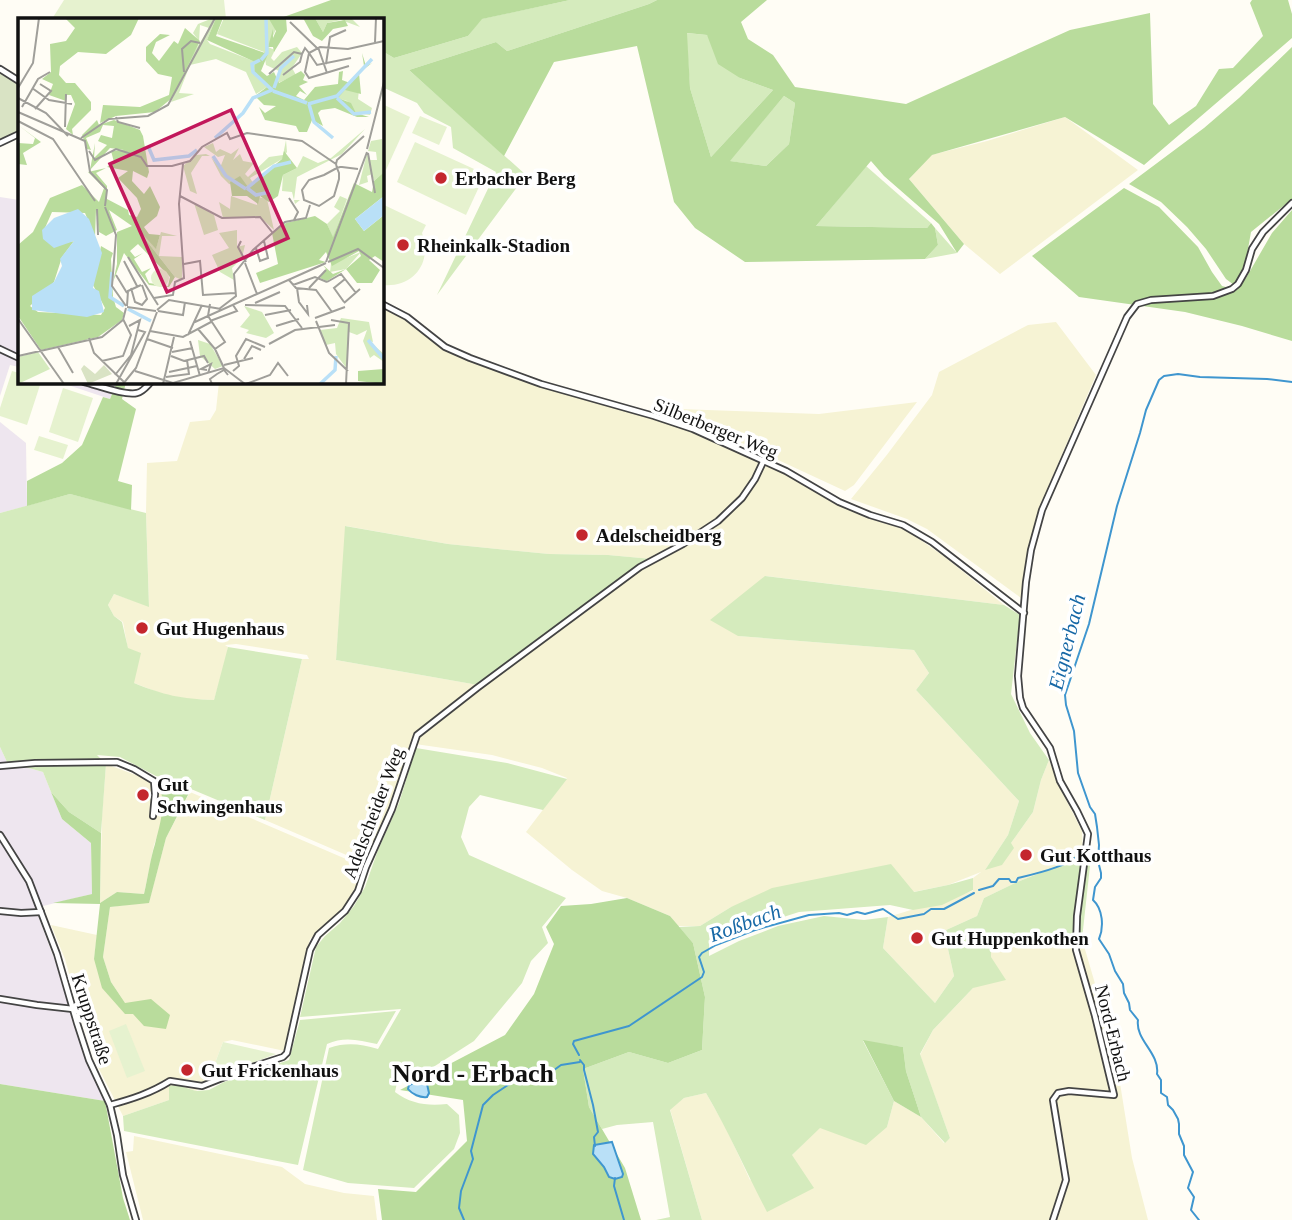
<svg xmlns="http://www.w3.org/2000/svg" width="1292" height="1220" font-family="'Times New Roman',serif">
<rect width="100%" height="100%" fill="#fffdf5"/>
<g fill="#eee6ef">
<polygon points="0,197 19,200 19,367 10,365 0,396"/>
<polygon points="59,382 117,382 110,399"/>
<polygon points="0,422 26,443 27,506 0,513"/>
<polygon points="0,747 7,762 43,772 62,819 91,843 92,894 35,908 55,961 71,1014 88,1062 105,1101 0,1084"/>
</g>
<g fill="#f6f3d4">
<polygon points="1065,117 1138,170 1000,274 964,244 909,179 931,155 987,141"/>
<polygon points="382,306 407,318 427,334 469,358 692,430 785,472 864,517 906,530 945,557 1004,605 766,576 738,636 914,650 929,673 916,690 1019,801 1008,835 985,870 1011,843 1033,812 1041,780 1049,760 1061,790 1082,831 1083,856 1015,883 984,898 977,916 944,931 954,976 935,1003 883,948 888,917 973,891 973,878 981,872 948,885 913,892 731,907 700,926 678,926 670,916 627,898 602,891 572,870 526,832 567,778 542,768 492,755 415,744 418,736 428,726 651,559 608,555 549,554 448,544 346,526 336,660 478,685 416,734 405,759 396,792 383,825 365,863 265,820 302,659 309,659 307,655 236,644 225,645 228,647 227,656 214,700 189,699 165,695 134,683 123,622 114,616 108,605 114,594 149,606 146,513 147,463 177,461 190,422 210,420 216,410 219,382 382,382"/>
<polygon points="1056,322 1096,375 1043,499 1029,548 1021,598 927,529 907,519 851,499 886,456 932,395 939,372 1028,325"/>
<polygon points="917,402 854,485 845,491 688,418 650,408 819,414"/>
<polygon points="106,764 160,784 164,803 161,825 154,845 144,894 117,892 100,903 102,816"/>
<polygon points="190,792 346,859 363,868 355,890 343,909 310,939 285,1051 232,1040 223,1042 209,1079 196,1091 177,1085 169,1100 123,1116 98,1067 80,1012 65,959 51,925 97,935 94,959 125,1003 111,982 103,957 110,907 149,902 166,838"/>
<polygon points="991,933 1082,939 1115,1052 1132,1158 1148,1220 702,1220 670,1109 684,1098 706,1093 727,1130 750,1180 792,1155 820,1127 887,1127 894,1101 921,1117 944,1143 950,1138 920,1055 933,1030 973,988 991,957"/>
<polygon points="134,1136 282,1167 305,1184 344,1193 374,1196 377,1220 143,1220 126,1152 133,1151"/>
</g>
<g fill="#d5ebbd">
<polygon points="570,0 657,0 649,4 507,51 496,42 409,70 526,175 437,295 496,172 453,148 451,127 424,113 417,103 382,87 382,51 394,58 468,36 481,19"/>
<polygon points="686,33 707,35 740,78 773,90 711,157 690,88"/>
<polygon points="784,96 795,103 789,144 766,166 729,161"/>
<polygon points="866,166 931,223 927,228 816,226"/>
<polygon points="935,228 957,253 925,259 938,245"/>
<path d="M70,494L146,513L149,607L114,594L108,605L114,616L122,622L128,648L141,653L134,683C164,695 181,699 214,700L228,647L302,659L265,820L191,789L182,781L156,776L120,757L97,755L106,764L101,833L69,812L51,792L43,772L7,762L0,747V513Z"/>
<polygon points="345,526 448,544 549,554 608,555 652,559 478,685 336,660"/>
<polygon points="765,576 1004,605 1020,615 1011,694 1030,733 1049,760 1041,780 1033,812 1011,843 1014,848 1002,865 985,870 1008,835 1019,801 916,690 929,673 914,650 738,636 710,620"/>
<path d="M416,748L507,763L567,779L543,810L480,795L469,807L461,837L469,855L566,898L542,927L548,943L531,961L522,983L474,1041L424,1073L398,1078L395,1092C411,1104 427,1106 447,1104L459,1115L460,1133L454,1149L414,1188L348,1183L303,1170L329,1048C347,1042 360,1044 378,1049L401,1009L300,1017L316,947L325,936L340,923L354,906L365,887L378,850L399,803Z"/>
<path d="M1083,856L1090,866L1082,939L991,933V957L1006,980L973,988L933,1030L920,1054L950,1138L945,1143L921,1117L906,1071L903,1047L863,1041L894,1101L887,1127L866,1145L820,1128L792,1155L814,1188L767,1212C746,1172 729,1132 706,1093L684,1098L670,1110L702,1220H656L670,1217L653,1122L617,1125L602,1129L589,1107L583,1069L629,1052L668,1063L702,1050L705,997L693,943L679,927L700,926L731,907L772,888L891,864L914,892L948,885L973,878V890L942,905L913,910L890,905L799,912L771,921L736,930L709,943V956L739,941L778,926L824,916L864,920L888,917L883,948L935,1003L954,976L944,931L977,916L984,898L1015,883Z"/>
<path d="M396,1011L377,1044C359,1040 344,1036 327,1044L298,1165L124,1131L123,1116L169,1100V1086L177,1085L196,1091L209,1090L224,1082L289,1060L300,1020Z"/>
</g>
<g fill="#b9dc9c" fill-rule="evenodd">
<polygon points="331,0 570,0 482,19 468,36 394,58 382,51 382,19 278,19"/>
<path d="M657,0H767L741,22L748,39L773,55L795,87L906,104L1070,30L1150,13L1153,104L1169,125L1196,106L1219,69L1233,68L1263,36L1250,3L1252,0H1288L1292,14V38L1144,165L1065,117L932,155L909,179L964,244L957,253L939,224L884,176L871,161L816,226L927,228L931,223L935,228L938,245L925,259L745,262L695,228L674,202L637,46L554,62L504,156L409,70L496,42L507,51L649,4ZM687,33L707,35L718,64L740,78L773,90L711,157L690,88ZM784,96L795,103L789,144L766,166L730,161Z"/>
<polygon points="1292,47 1292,199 1251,232 1245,266 1234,285 1226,279 1206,249 1187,227 1161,202 1129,184 1204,128 1239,98"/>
<polygon points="1124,188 1159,207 1198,247 1212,272 1222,286 1237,290 1246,278 1272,233 1292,210 1292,341 1242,326 1185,312 1079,297 1032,256"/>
<polygon points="117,382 126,382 122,399 136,409 118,481 132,485 131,510 70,494 27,506 27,481 62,463 82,445 103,397 110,399"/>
<path d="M182,781L191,789L166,838L149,903L110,907L103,957L111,982L125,1003L151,999L170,1015L166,1029L144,1026L133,1014H125L102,988L94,959L100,904L53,903L92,894L91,843L62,819L51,792L69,812L101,833L100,903L117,892L144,894C148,877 150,860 155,844C161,820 165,810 160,784Z"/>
<polygon points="627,898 670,916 693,943 705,997 702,1050 668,1063 629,1052 583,1069 589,1107 625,1168 641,1220 382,1220 378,1189 416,1192 467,1141 463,1100 400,1090 505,1035 534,994 554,944 546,927 561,906 591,904"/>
<polygon points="863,1040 903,1047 906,1071 921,1117 894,1101"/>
<polygon points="0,1084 105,1101 123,1198 130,1220 0,1220"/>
</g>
<polygon fill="#d9e3c4" points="0,73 19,85 19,133 0,140"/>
<g fill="#e6f2cf">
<polygon points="64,0 224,0 226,19 52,19"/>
<polygon points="382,104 410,117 386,170 382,168"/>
<polygon points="420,116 447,127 439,145 412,133"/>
<polygon points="415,142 485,174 466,215 397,182"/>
<path d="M382,204L426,225L422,233C433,263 413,288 382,285Z"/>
<polygon points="12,371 19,373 19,382 41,382 27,425 0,416 0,408"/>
<polygon points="63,388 93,398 78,442 49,432"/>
<polygon points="39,436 68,445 63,459 34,450"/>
<polygon points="126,1024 145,1071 127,1078 109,1031"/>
<polygon points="223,1042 276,1054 209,1079"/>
</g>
<g fill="#b9e0f7" stroke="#3f96cf" stroke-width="2">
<polygon points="530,1069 532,1069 535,1075 532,1082 517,1083 515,1081 513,1076"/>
<path d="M422,1080L427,1084L429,1093L427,1097C420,1098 412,1094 408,1089L409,1085Z"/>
<polygon points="612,1142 623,1174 622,1177 615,1179 609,1177 604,1167 593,1154 594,1145"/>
</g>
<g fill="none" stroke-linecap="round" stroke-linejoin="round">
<g stroke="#3f96cf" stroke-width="2">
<path d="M979,890L993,886L999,879H1009L1011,882H1016L1018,878C1035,874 1076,865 1083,849"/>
<polyline points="579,1055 573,1044 574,1041 629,1026 702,977 704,972 699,957 702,953 716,945 755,930 809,915 839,913 847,915 857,912 865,914 883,909 898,919 924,914 931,909 944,909 974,893"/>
<polyline points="580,1060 584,1065 584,1070 593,1105 598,1132 594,1137 595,1146"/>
<polyline points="533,1078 543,1078 561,1065 580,1062"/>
<polyline points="615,1178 614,1186 624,1220"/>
<polyline points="464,1220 459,1208 461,1191 473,1159 471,1151 483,1105 493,1095 514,1081"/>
<path d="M1199,1220L1191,1210L1194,1197L1188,1188L1193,1172L1184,1155V1146L1179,1134V1124L1178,1119L1173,1110L1168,1105L1167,1097L1161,1093V1080L1157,1074C1160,1053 1135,1040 1138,1020L1130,1010L1129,1003L1124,993L1123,984L1115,971L1109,954L1099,939C1104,927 1103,909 1093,900L1095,887L1101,878V873L1098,861L1099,845L1097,827L1095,814L1090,807L1078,773L1074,731L1066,705L1065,695L1089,624L1117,506L1140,433L1146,410L1159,380L1164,376L1178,374L1200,377L1267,379L1292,382"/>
</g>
<g stroke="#444" stroke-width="8">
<g id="minor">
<polyline points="0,69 19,81"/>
<polyline points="0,143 19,134"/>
<polyline points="382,304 407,317 445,347 470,358 541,384 654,416 693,429 786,471 839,502 870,515 903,525 932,542 1024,613"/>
<polyline points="0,349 19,358"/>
<path d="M84,382C97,385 125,396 137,393C143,392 147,386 151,382"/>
<polyline points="0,766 35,763 117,762 134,769 154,781 155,794 153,816"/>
<polyline points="0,835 29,881 57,954 77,1023 89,1060 110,1105 117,1135 123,1175 136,1220"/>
<polyline points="0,911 21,913 41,912"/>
<polyline points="0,999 37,1005 73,1009"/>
<path d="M110,1105C132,1099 151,1093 170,1081L202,1086L240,1071L283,1057L287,1053L310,950L318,935L345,911L358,891L366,867L392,809L417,735L477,688L640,567L683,544L718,521L742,498L755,479L763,462"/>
<polyline points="1053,1220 1066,1180 1053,1100 1058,1093 1069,1091 1114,1095 1095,1016 1076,950 1077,916 1088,834 1077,811 1060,781 1050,748 1023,708 1020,698 1018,676 1026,582 1031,550 1042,510 1127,317 1137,304 1151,300 1213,296 1232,289 1238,284 1246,270 1252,249 1263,232 1292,203"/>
</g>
</g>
<use href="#minor" stroke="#fff" stroke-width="4.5"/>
</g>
<g fill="#c4262e" stroke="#fff" stroke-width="2.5">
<circle cx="441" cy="178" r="7"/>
<circle cx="403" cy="245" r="7"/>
<circle cx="582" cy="535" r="7"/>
<circle cx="142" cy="628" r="7"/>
<circle cx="143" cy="795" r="7"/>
<circle cx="1026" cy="855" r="7"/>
<circle cx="917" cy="938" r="7"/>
<circle cx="187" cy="1070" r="7"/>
</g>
<g text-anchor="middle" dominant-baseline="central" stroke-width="7" stroke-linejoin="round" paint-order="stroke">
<g font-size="19" font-weight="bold" fill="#111" stroke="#fff" text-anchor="start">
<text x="455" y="178">Erbacher Berg</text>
<text x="417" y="245">Rheinkalk-Stadion</text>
<text x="596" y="535">Adelscheidberg</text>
<text x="156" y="628">Gut Hugenhaus</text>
<text x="157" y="784">Gut<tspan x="157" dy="22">Schwingenhaus</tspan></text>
<text x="1040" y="855">Gut Kotthaus</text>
<text x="931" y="938">Gut Huppenkothen</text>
<text x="201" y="1070">Gut Frickenhaus</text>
</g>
<g font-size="19" fill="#111" stroke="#fff">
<text transform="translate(716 428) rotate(22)">Silberberger Weg</text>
<text transform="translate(373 813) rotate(-69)">Adelscheider Weg</text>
<text transform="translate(92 1019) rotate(72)">Kruppstraße</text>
<text transform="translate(1113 1033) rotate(76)">Nord-Erbach</text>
</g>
<g font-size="21" font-style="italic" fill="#1768a6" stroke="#fff">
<text transform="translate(1067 642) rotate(-76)">Eignerbach</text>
<text transform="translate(745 923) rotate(-20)">Roßbach</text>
</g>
<g font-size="26" font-weight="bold" fill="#111" stroke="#fff">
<text x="473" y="1073">Nord - Erbach</text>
</g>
</g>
<g transform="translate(18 18)">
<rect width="366" height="366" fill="#fffdf5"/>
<path d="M195,0H198L189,22L192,26L238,44L236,54L249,69L238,76L228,54L198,41L172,47L161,75L176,76L153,84L173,39L191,10L182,7L181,23L175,15L180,6ZM206,0H252L258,11L250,29L257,32L253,40L256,43L264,34L279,29L284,35L274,50L278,57L260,65L261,53L248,47L246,34L199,16ZM297,0L334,1L342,9L323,2L309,5L305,14ZM327,72H341L340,81L354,90L352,97L338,95L329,83L319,80ZM347,111L324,136L279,159L276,182H282L277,186L274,174L264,173L265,157L279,150L285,138L300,145L313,140ZM364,121L366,154L356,163L354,156L349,158L350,164L341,167L349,135L352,142H359L358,134L350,133L353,123ZM268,122L269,134L264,141L232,160L235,165L229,169L211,166L203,158L193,139L202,150L207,137L200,139L186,129L195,125L198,134L202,131L213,136L221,130L215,142L222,136L225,143L236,145L227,156L230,159L251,139L265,137ZM178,137L188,136L192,138H184L173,155L179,176L172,173L165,148ZM213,178L239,187L240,179L249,181L256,212L242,199L205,200L201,184L212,191ZM322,178L329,181L315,220L309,206L322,193L316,189ZM176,185L196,197L200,212L186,217ZM117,208L138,230L143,214L159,218H144L141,238L164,239V262L157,259ZM219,212V229L227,227L224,240L214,250L216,262L202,254L194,237L211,230L201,215ZM343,234L328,251L312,254L313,246ZM226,288L244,294L256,315L248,320L228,315L231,312L222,309L232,297ZM323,300L351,304L355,324L351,323L366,336V344L356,337L352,340L345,323L349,312L339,317L331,314L329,351L318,336L317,325L308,327L302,312L319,310ZM180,322L192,326L205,348L197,351L182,338ZM20,334L32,351L0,366V339Z" fill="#d5ebbd"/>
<path d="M47,0H121L113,17L88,36L60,34L42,48L41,57L48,65H57L73,84V92L54,111L55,117L48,111L57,86L53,77H49L48,83L31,77L35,66L24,61L33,54L32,26L48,23L57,10ZM198,0H205L198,18L250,36L243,53L249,58L256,54L261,65L283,53L287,57L285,62L290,64L281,68L289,77L282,73L278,78L286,82L297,69L320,66L321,54L325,53L324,62L332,65L346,48L344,35L348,48L354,45L341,55L343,76L327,72L320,80L333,85L338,95L351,99H339L317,90L303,92L300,95L305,108L294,102L289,114H281L278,108L247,102L241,89L247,95L258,88L246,87L237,78L249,69L236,54L237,44L189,22ZM268,0L269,13L256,34L255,29H250L255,11V20L258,13L251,1ZM285,0H297L305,14L309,5L327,2L330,8L315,11L304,23L295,18ZM167,10L182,23L154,80L137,94L98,98L82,105L85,87L122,89L151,77L154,59L140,56L128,43V29L142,16L152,17L138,24L134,35L141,43L156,23L160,26ZM79,102L81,107L96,102L122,112L125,118L131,154L129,160L115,153L114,163L126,176L132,168L142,189L139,198L126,209L131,216L142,217L138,231L117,208L157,259L151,269L131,267L106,235L95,264L99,246V214L114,208L91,192L99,212L88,218L81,214L78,191L77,219L67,195L34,194L27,210L43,226L56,223L44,239L36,264L12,288L20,294L83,297L87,290L75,267L83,228L95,235L93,241L95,279L98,289L106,295L104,302L80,319L23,332L0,298V227L15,214L32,180L64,167L81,184L86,170L70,154L88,150L78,155L89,168V181L110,192L111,197L119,199L123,191L119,180L100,160L110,153L89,149L96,144L93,133L106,132L92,130L72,152L77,125L76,140L89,127L80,123L83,117L94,120L96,108L85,107L82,114L68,120L73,132L69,131L64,117ZM120,226L152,259L150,268L131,265L127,256L133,250L124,254L116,241L125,235L117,239L112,233ZM0,107L23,124L5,135L9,147L0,146V125L15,126L17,120ZM266,133L279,150L265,157L260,178L251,184L242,178L240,186L229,178H214L212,164L222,158L230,169L264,141ZM366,154V178L337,201L346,213L366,197V244L357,238L351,242L362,252L354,265H339L328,251L309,263L302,260L308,251L305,247L315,256L328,251L343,238L341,233L314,248L308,234L301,242L308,244L242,265L238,255L260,246L254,215L268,205L297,198L309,206L315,219L336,165L354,174L356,163ZM366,351V366L340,363V353Z" fill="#b9dc9c" fill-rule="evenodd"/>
<path d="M66,347L77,356L86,347L94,356L70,366L63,351Z" fill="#d9e3c4"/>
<path d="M133 260a9 9 0 1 1 18 0a9 9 0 1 1-18 0Z" fill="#e6f2cf"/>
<path d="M366,178V197L346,213L337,201ZM60,191L71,201L84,235L75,270L81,273L86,294L69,299L14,292V278L36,264L44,248L42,241L56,223L36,230L25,221L24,212L36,200Z" fill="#b9e0f7"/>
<path fill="none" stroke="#b9e0f7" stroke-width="3.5" d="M243,42L249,35L248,0M256,70L263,50L276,38M255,73L289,85M319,80L336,96L353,94M290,86L319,78L354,41M291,86L296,104L315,120M197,120L225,95L235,80L254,72L235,54L234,46L242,42M130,128L136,142L171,138L179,132M195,138L208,158L228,171M229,170L256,148L273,144M229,170L238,177L252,174M94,254L92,279L106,288M110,291L133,303M350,322L366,341M302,366L317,352L318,338"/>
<path fill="none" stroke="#a09f9a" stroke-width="2" d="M272,4L299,30M357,24L358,0M300,29L309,55M291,35L302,29L330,31L366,23M291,35L287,54L291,60L331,48M291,35L299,47L333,40M308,46L312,19L328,12M166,54L164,31L173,23L182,25M251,56L276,34L284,36L287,30L291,35M265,57L282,44L284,36M0,70L15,45L21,0M14,70L31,82L54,86M0,80L28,95L50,118M4,89L20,61L32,54M17,91L33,73L22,66M0,94L67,123L72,154L89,172L87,188M98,99L100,104L122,110M0,103L35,121L77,183M47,109L48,76M63,120L91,101L130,98L150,87L197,0M349,131L366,64M71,133L77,142L98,131L123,139L129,148H154L172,143L184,129L209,115L212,121L229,115L284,123L318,146M350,135L357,175M340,151L324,149H322L319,150L317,151L306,157L291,162L284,172L286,182L301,188L316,178L321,161V155L319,150L318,146L319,142L346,118M162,178L204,200L242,199L254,214M271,180L280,194L276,202M87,189L98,217L94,268L108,288M79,191L80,217M223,223L220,229L228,244M238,230L242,243L250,240L246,223M110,239L140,287M106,243L119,268M308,244L349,134M310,244L340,231L366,250M227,245L239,276M166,246L182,243L185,277L217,275M98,257L109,275M271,262L278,270L298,272L314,294M309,264L323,256L338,275M275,267L297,259L309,264M113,270L117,284L124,287L129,281L124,267M279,270L281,284L290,296L289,287M291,270L308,252M136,280L155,277L157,264L166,260L161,186L165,146M326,284L316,270L327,261M237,285L262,274M326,285L342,271M227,287L267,288L284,310M109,288L110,273L123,267M109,289L138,293M201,291L218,278L216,256L235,232L267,204L288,200L292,187M139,292L151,282L203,291M140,293L165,297L167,284M247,297L273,292M297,300L327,289M0,301L46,366M313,302L331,305L328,366M192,303L219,293L215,287M298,303L311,335L330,353M177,304L190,298L192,286M258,308L281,301M180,311L197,331M132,313L165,319L193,304M170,317L184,287M71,320L76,335L106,364M129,321L155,330M172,323L182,358M251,326L277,312L317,307M40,329L55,355M154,334L175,330M0,338L84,319L105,302L108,290M153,338L166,343L186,338L190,345M226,341L234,328L243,332M84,343L105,338L113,317L105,301M206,347L235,340M206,350L197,331L207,324L190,298L308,245M189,352L183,351L193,346L190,355M117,353L155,365L206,350L227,366M215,353L221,348L218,338L228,321L247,329M151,354L179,348M97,357L113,337L122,302L111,308M148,359L171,356L169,342M98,366L127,314L120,312M105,366L118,350L139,294M145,366L156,319M194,366L192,361L199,356L206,352L210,357M228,366L252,357L260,345L270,358"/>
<path fill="#c2185b" fill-opacity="0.15" stroke="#c2185b" stroke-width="3.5" d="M213,92L270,220L149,274L92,146Z"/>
<rect width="366" height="366" fill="none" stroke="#111" stroke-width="3.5"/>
</g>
</svg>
